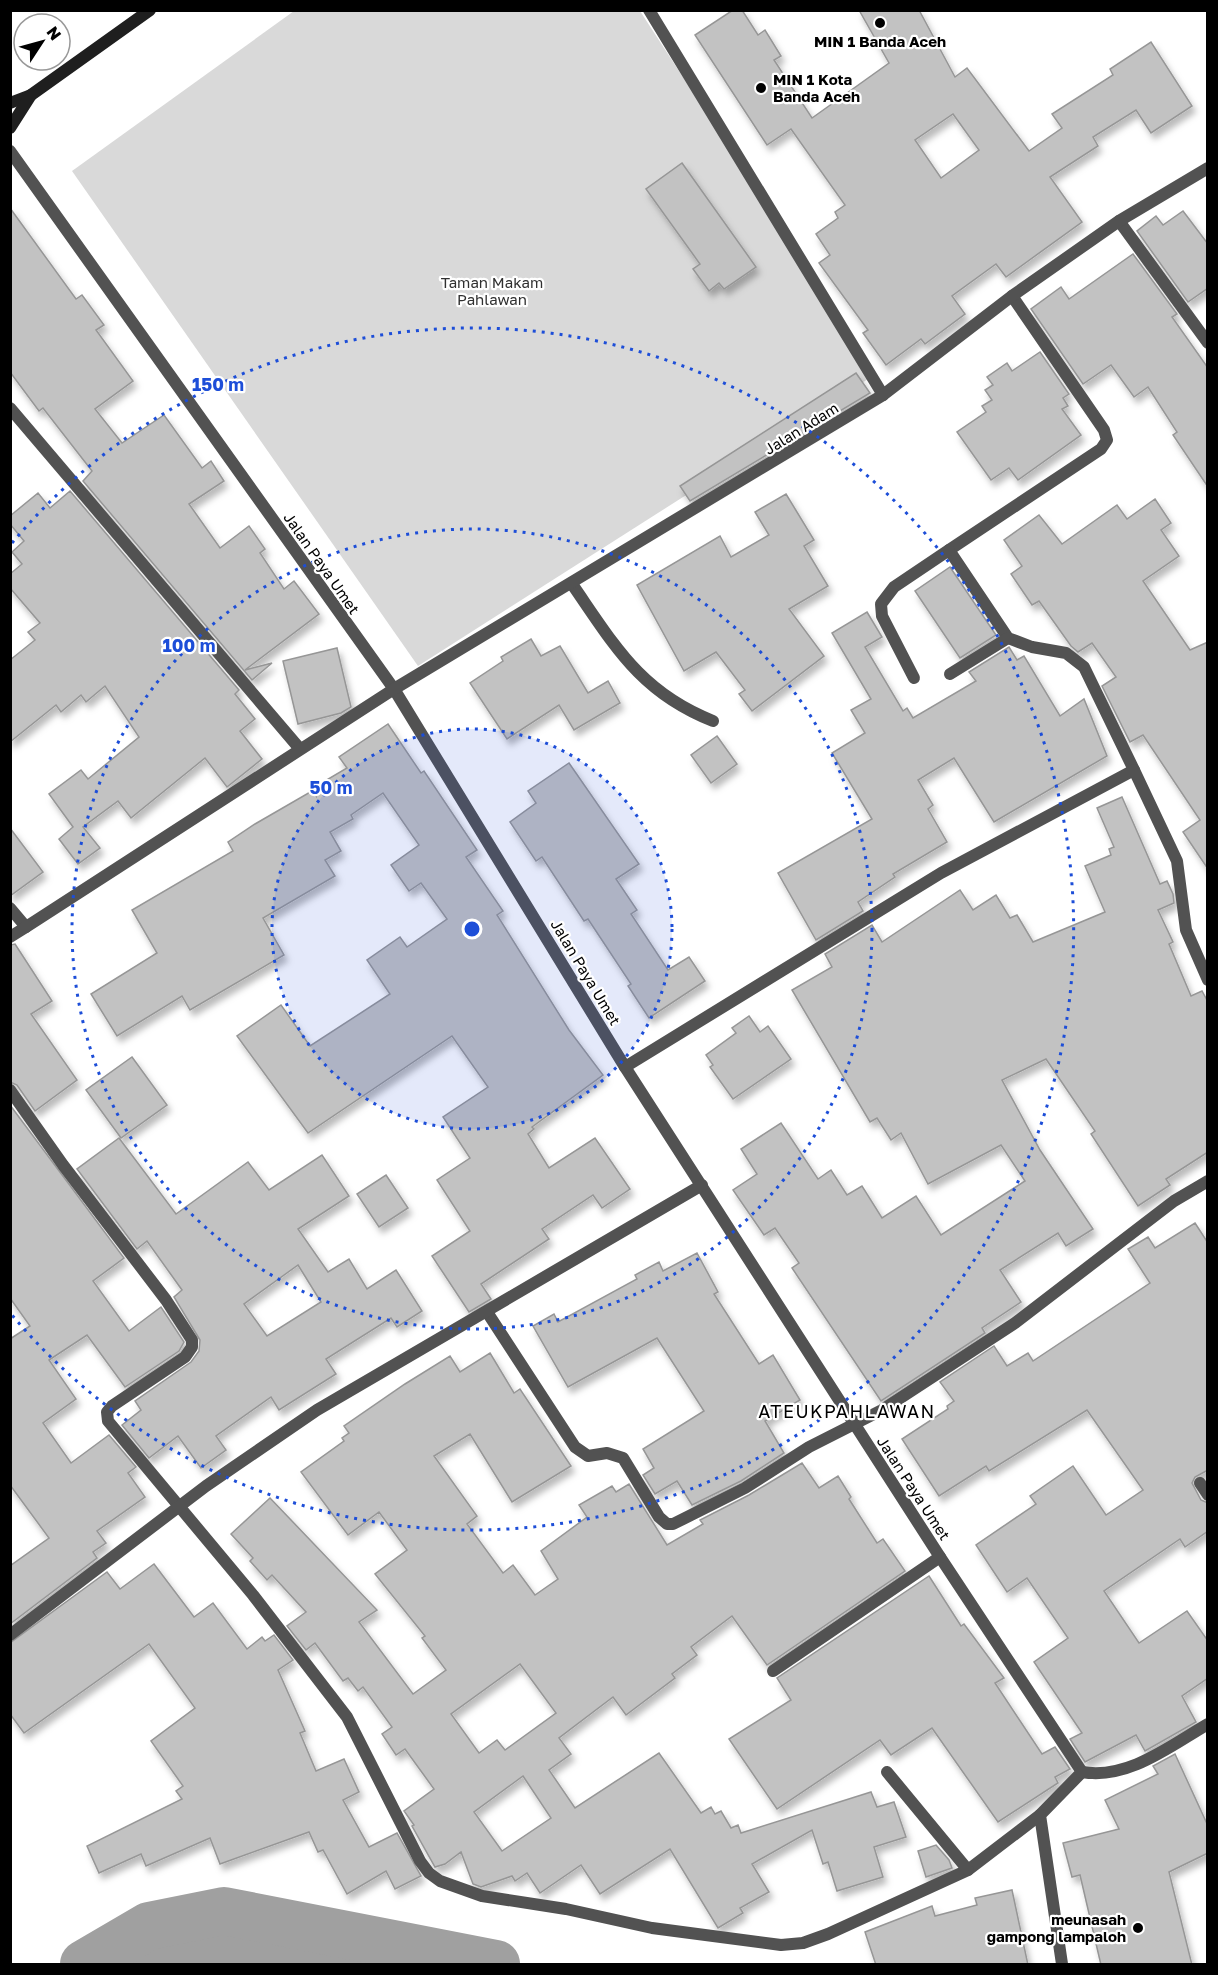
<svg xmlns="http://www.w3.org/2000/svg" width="1218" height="1975" font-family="'Golos Text',sans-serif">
<defs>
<filter id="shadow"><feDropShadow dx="3.5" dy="6" stdDeviation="3" flood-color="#0004"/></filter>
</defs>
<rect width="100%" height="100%" fill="#fff"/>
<polygon fill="#d9d9d9" points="294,11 640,11 876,374 418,666 72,171"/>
<polygon fill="#a0a0a0" points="242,1922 325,1933 491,1964 103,1964 159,1936"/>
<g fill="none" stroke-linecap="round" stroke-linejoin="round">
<polyline stroke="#a0a0a0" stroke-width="48" points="84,1964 149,1926 224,1911 496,1964"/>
</g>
<g fill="#c2c2c2" stroke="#969696" stroke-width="1.5" fill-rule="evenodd" filter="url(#shadow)">
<path d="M733,10H742L758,35L765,30L781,56L774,60L812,118L889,63L859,10H919L955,77L967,68L1029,151L1062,128L1052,114L1113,75L1110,69L1151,42L1192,106L1151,133L1136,110L1093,137L1098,146L1050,177L1082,222L1006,277L996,264L952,296L965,314L925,344L921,339L886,365L863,333L868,330L819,263L830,255L816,234L838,218L835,212L845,205L791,129L767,145L695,35ZM953,114L979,150L941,178L915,140Z"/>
<polygon points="682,163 756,267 724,289 719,283 709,291 693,269 700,264 646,189"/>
<polygon points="10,208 76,299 82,295 104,325 96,330 133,381 95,409 122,443 164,415 202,468 211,461 224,481 189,504 220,548 249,526 265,549 260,553 284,589 294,581 319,614 245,670 272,663 252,680 83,481 92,471 43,408 39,411 10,372"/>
<polygon points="1183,211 1208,244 1208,288 1188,302 1137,231 1156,216 1163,225"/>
<polygon points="1133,254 1177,314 1172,317 1208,368 1208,487 1173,435 1177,432 1148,387 1134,397 1111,365 1083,384 1031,309 1061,287 1069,299"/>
<polygon points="1040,352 1069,394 1063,398 1068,406 1062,409 1081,435 1018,480 1009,468 991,480 957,432 986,412 982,406 992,400 985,390 993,385 987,377 1007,363 1012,371"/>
<polygon points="856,373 870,393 690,501 680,486"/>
<polygon points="70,491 239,690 235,694 255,719 240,731 262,759 227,787 205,758 131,818 118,801 83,827 100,848 78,864 59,839 73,827 49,794 81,770 88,779 139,737 105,686 86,702 81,695 61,712 56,705 10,742 10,660 35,640 28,632 40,623 10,588 10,574 22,564 12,552 24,541 10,524 10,516 38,493 50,508"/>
<polygon points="786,494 814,540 804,546 828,586 789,609 824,656 752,711 739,694 745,690 716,652 684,671 637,585 720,536 731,557 769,535 755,512"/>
<polygon points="1155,499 1171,523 1161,530 1179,556 1143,581 1190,650 1208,642 1208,869 1183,832 1200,820 1143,735 1130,742 1102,686 1116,677 1092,643 1078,652 1071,646 1039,601 1032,605 1011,574 1022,566 1004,540 1039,515 1062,544 1117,505 1127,519"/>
<polygon points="950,567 996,635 960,658 915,591"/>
<polygon points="867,612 882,637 865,647 903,711 907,708 913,718 976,681 969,672 1009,647 1017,660 1024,656 1060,716 1084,699 1107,756 994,822 954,758 918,780 933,805 928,809 947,842 893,874 895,877 858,902 863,911 816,940 778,873 872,819 832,753 865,733 851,710 871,699 832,633"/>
<polygon points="531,639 541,656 560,646 588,693 608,681 620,703 574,730 559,705 507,739 470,683 503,661 501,657"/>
<polygon points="337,648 351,707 341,713 298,724 283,661"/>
<polygon points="388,724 421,773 424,771 477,850 466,857 503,911 497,915 569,1030 603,1075 532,1127 534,1129 528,1134 549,1168 595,1138 630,1189 602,1208 593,1195 542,1229 549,1239 481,1284 491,1299 469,1312 432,1256 470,1231 437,1180 470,1158 443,1117 488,1087 452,1036 308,1133 237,1036 281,1005 310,1046 390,994 367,960 400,937 407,947 447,919 421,883 409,891 391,865 419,845 383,793 351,815 353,819 330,832 341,851 325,860 335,876 263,918 284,955 190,1010 182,996 117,1036 91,994 157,953 132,910 233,851 228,842 255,824 312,791 316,796 315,789 318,785 347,768 339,757"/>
<polygon points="717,736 737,764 711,783 691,755"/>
<polygon points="569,763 639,864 616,879 637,910 631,914 668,970 689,957 705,981 649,1018 628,986 631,984 588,919 584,921 542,857 536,861 510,822 536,803 528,791"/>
<polygon points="1122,797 1160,884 1167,881 1173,894 1174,903 1158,910 1173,942 1169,944 1191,996 1202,991 1208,1002 1208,1152 1166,1179 1170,1185 1138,1206 1091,1134 1095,1131 1046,1059 1002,1080 1040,1150 1093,1229 1066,1246 1058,1233 1000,1270 1021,1302 982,1328 985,1333 881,1401 792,1268 799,1263 775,1228 764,1235 733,1190 757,1174 741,1149 781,1123 818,1179 831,1170 847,1195 862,1186 882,1218 916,1196 941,1235 1025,1181 1001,1145 928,1184 901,1133 891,1140 877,1118 870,1122 792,990 832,967 825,954 872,925 882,942 960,890 973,910 996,895 1010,918 1017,915 1033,942 1105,912 1085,866 1111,855 1109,849 1114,847 1097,808"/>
<polygon points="10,828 43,872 10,896"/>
<polygon points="15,944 52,1001 31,1014 77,1080 35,1111 17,1085 10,1082 10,945"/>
<polygon points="749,1016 760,1032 768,1026 791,1059 733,1099 710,1067 713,1065 706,1055 736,1033 732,1028"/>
<polygon points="132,1057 167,1105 121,1138 86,1090"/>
<polygon points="10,1105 124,1258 93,1281 129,1331 161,1307 184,1342 179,1351 125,1387 87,1335 49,1360 76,1399 43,1423 71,1463 109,1435 136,1467 128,1473 145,1497 97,1531 106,1543 93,1552 97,1558 10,1624 10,1566 49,1538 10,1485 10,1339 30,1326 10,1298"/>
<path d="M119,1138L176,1214L248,1162L269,1190L322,1155L349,1196L298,1229L328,1272L349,1259L367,1289L396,1270L422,1311L397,1327L391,1318L326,1359L336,1374L279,1410L271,1397L216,1436L226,1450L201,1468L178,1436L149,1458L122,1425L141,1410L135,1401L191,1362L199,1351L200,1340L174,1297L182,1290L147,1241L137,1249L77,1169ZM298,1265L321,1302L267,1336L244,1304Z"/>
<polygon points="386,1175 408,1208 379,1227 357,1194"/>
<polygon points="1195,1223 1208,1243 1208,1470 1195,1477 1192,1483 1201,1500 1208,1503 1208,1531 1185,1547 1180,1539 1104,1591 1139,1643 1187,1611 1208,1641 1208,1678 1182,1696 1196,1722 1145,1751 1136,1735 1085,1762 1070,1739 1082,1733 1034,1662 1068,1638 1027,1578 1007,1592 976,1545 1036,1504 1030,1496 1073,1466 1106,1515 1143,1490 1087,1410 989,1471 986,1466 939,1496 902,1439 948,1409 947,1406 954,1401 940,1382 994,1346 1007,1366 1028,1353 1033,1361 1150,1283 1128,1249 1148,1237 1155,1248"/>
<polygon points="697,1253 718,1292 714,1294 759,1364 773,1355 800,1400 765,1421 784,1453 741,1481 692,1505 677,1481 655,1494 643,1475 654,1468 643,1449 704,1411 657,1338 568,1387 533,1326 554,1314 558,1322 637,1279 635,1275 659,1262 663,1271"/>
<path d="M490,1353L514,1393L520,1389L571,1466L512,1502L470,1434L434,1456L477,1516L467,1524L503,1573L513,1565L535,1595L558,1579L541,1551L587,1517L579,1505L612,1486L616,1492L629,1484L667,1545L703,1524L700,1520L749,1495L802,1463L819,1488L838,1476L851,1497L849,1499L877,1543L883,1539L905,1571L767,1665L732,1616L691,1647L697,1655L672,1674L675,1678L626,1715L613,1697L559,1738L571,1754L549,1770L575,1808L659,1753L701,1813L711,1807L715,1814L721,1811L731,1828L738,1825L741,1833L871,1792L877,1807L894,1802L906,1837L874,1847L883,1877L837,1891L828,1862L823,1864L812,1830L752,1864L769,1892L740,1908L743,1913L718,1928L670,1849L600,1894L581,1865L540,1893L527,1873L515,1881L512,1876L481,1887L473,1884L461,1852L445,1864L435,1867L412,1826L414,1825L404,1811L434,1789L405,1749L396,1755L382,1734L392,1727L363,1687L358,1691L348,1678L343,1681L315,1643L306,1650L287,1626L306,1612L272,1575L267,1580L250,1561L253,1558L231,1534L270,1498L377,1610L359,1622L413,1694L446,1670L422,1638L425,1636L375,1574L407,1550L379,1512L348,1535L301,1472L344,1441L342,1438L349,1433L344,1426L405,1384L450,1356L460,1372ZM520,1664L556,1713L505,1750L497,1740L479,1753L451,1714ZM523,1776L551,1818L502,1851L474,1812Z"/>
<polygon points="154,1564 194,1617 213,1603 247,1649 262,1637 265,1641 274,1635 293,1660 278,1670 305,1731 300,1733 316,1771 344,1759 359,1792 343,1800 369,1847 397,1833 421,1876 395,1889 386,1871 347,1894 323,1850 318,1852 309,1832 220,1864 210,1838 146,1866 141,1854 99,1873 87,1846 182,1799 176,1791 183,1786 151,1741 195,1708 149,1644 24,1733 10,1714 10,1643 107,1572 120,1589"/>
<polygon points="929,1576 961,1626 964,1624 1004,1678 995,1683 1042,1754 1055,1747 1070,1769 1055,1777 1058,1783 998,1822 932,1728 891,1755 880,1740 777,1809 729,1739 791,1700 777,1678"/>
<polygon points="1175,1754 1208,1826 1208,1853 1169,1872 1192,1965 1101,1965 1080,1875 1072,1877 1063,1843 1119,1829 1105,1800 1158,1774 1153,1766"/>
<polygon points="936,1845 949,1860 952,1868 926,1877 918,1851"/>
<polygon points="1012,1890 1028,1965 876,1965 865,1932 932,1906 935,1916 977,1905 975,1898"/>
</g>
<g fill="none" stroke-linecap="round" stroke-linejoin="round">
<g stroke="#525252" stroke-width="12">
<polyline points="649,10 883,395"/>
<polyline points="10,151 394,689 625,1067 940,1557 1082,1772 1040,1815 1062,1964"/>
<polyline points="1119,221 1208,343"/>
<polyline points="1012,296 1104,430 1107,440 1101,449 949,550 1008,638 1032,647 1066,653 1084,667 1134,770"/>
<polyline points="10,408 300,749"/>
<path d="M572,584C615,646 640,692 713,721"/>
<polyline points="950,674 1008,638"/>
<polyline points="914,678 882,616 881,604 894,587 949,550"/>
<polyline points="10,908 26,927 394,689 883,395 1012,296 1119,221 1208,168"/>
<polyline points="10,937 26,927"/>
<polyline points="625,1067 941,873 1134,770 1177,861 1186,930 1208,980"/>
<polyline points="10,1090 63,1165 166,1300 192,1340 192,1347 185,1357 112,1406 107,1412 108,1421 253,1595 347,1717 420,1861 429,1873 440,1881 482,1896 566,1909 652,1928 781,1945 803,1943 828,1934 968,1870 1040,1815"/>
<polyline points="487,1312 575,1447 588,1456 607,1453 623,1458 659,1517 667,1524 673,1524 745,1488 809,1447 882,1410 1015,1323 1174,1201 1208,1181"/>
<polyline points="1200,1483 1208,1495"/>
<polyline points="10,1635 206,1486 317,1410 702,1185"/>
<polyline points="773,1671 940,1557"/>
<polyline points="887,1772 968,1870"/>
<path d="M1082,1772C1128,1780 1170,1746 1208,1724"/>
</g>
<g stroke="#1f1f1f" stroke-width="12">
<polyline points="10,103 31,95"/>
<polyline points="10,128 31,95 150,10"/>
</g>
</g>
<circle cx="472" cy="929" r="200" fill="#1d4ed8" fill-opacity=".12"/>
<g fill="none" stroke="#1d4ed8" stroke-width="3" stroke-dasharray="3 6">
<circle cx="472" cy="929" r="200"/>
<circle cx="472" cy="929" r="400"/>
<path d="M12 543A601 601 0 1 1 12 1315"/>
</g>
<g fill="#000" stroke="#fff" stroke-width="2">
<circle cx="880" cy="23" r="6"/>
<circle cx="761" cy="88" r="6"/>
<circle cx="1138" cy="1928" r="6"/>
</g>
<g text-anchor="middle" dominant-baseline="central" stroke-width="4.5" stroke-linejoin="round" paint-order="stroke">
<g font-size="15" font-weight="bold" fill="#000" stroke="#fff">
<text x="880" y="41">MIN 1 Banda Aceh</text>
<text x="773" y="79" text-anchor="start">MIN 1 Kota<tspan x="773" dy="17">Banda Aceh</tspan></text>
<text x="1126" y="1919" text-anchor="end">meunasah<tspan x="1126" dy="17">gampong lampaloh</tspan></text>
</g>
<g font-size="15" fill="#303030" stroke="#fff">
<text x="492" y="282">Taman Makam<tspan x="492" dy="17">Pahlawan</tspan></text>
</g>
<g font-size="15" fill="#000" stroke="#fff">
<text transform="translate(801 428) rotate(-32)">Jalan Adam</text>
<text transform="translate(322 563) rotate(55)">Jalan Paya Umet</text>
<text transform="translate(586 972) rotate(59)">Jalan Paya Umet</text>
<text transform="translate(914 1488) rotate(57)">Jalan Paya Umet</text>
</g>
<g font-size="18" letter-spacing="1.5" fill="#000" stroke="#fff">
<text x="847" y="1411">ATEUKPAHLAWAN</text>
</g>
</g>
<circle cx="472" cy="929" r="9" fill="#1d4ed8" stroke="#fff" stroke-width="3"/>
<g font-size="18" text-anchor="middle" font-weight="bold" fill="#1d4ed8" stroke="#fff" stroke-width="4.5" stroke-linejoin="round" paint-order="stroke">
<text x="218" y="391">150 m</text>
<text x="189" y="652">100 m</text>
<text x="331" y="794">50 m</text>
</g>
<rect width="1218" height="1975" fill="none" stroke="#000000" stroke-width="24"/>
<g transform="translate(42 42) rotate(54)"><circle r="28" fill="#ffffff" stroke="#999999" stroke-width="1.5"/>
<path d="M0-4.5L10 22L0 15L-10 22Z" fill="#000000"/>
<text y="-9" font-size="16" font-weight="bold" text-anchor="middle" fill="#000000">N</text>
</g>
</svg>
